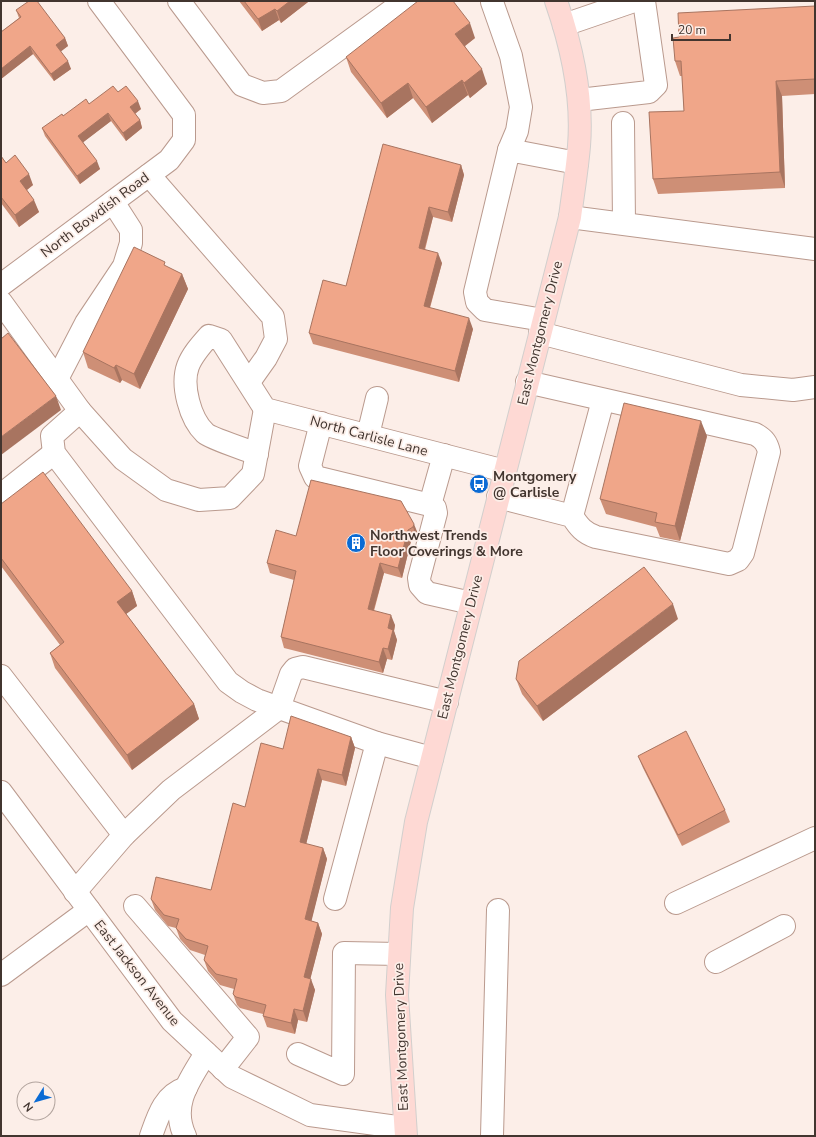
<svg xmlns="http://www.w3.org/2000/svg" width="816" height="1137" font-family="'Nunito Sans',sans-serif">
<rect width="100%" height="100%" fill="#fceee8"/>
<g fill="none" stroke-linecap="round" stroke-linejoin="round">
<g stroke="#ba9a8e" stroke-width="24">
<g id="minor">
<polyline points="179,1 242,85 263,93 281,91 405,1"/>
<polyline points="492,2 511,56 521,107 517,131 509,150"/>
<polyline points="564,25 634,1"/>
<polyline points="579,100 649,92 656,85 644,1"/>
<polyline points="623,123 624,223"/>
<polyline points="149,175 273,317 276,339 266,358 249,382"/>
<polyline points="570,217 815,249"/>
<polyline points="1,285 169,160 184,140 184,115 99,1"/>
<polyline points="1,302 80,411 52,436 54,453 228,682 242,692 257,700 377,743 432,758"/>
<polyline points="543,320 485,310 477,302 475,292 509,150 577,163"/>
<polyline points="540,333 741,385 793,390 815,387"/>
<polyline points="57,379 86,323 124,266 131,243 131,230 113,202"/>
<polyline points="80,411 123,459 166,490 199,500 230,498 253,474 265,409"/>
<polyline points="321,423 310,466 315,477 430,505 435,508 436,513 419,578 420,585 427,593 471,603"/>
<polyline points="368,435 377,398"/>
<path d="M257,454C247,450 210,438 205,433C190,419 181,385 188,366C192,355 201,345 209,336L221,340L265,409L505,471"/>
<polyline points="1,495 54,453"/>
<path d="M498,497L572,516C579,527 584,533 596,537L729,564L738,560L743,553L769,452C767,443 764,439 755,434L527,382"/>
<polyline points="430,505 444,455"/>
<polyline points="572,516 603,400"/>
<polyline points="1,676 124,835"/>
<polyline points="1,792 172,1021 232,1077 310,1115 404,1128"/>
<polyline points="75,892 124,835 171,790 279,708 291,674 295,669 303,667 447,702"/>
<polyline points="335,899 377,743"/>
<polyline points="676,903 815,838"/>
<polyline points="135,906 248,1037 223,1069"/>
<polyline points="716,962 784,926"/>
<polyline points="1,975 89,910"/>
<polyline points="298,1054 343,1074 344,953 399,954"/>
<path d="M151,1136C158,1116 164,1095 186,1088"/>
<path d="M185,1136C170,1104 190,1080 206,1053"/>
<polyline points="492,1136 498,910"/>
</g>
</g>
<g stroke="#d2cfcd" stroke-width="24">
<path id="major" d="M406,1136L397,995L402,908L416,822L570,217C573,193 577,170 579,146C583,97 572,47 556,1"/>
</g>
<use href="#minor" stroke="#fff" stroke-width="22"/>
<use href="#major" stroke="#fed9d4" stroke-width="22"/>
</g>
<g fill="#ce8f76">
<polygon points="239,1 308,1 308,2 281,23 279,20 262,31"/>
<polygon points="815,6 815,94 782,96 785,188 658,194 653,179 684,111 682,76 680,76 675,61"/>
<polygon points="16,10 65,38 68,46 60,51 71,69 54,81 33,54 1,79 1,32 19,18"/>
<polygon points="475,38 465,46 487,84 470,98 468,95 432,123 413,98 387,118 351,72 346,57"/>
<polygon points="118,92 141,109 135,114 140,120 142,128 126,141 111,121 83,142 100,169 80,184 45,136 42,128 63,116"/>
<polygon points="1,156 6,163 33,185 27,190 39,212 19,227 1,203"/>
<polygon points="461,165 464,175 452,222 433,217 425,250 442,263 430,308 473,329 459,382 313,344 309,333 346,286"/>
<polygon points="167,267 182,274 188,289 140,389 122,380 120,383 88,368 83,352"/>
<polygon points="707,436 680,541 660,537 656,527 606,514 600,499"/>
<polygon points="401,501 418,534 417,538 411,541 402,578 384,573 374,611 395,625 394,631 397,640 392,660 387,659 383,673 284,648 281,637 294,580 270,573 267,563 296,536"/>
<polygon points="1,504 132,591 137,606 126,614 194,704 199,719 132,770 55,668 50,653 60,645 1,566"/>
<polygon points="678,619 543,721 522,694 516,679"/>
<polygon points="351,737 355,748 346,786 322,780 306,844 323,848 327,859 311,921 318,923 322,934 310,979 315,990 307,1022 298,1020 295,1034 267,1027 263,1016 263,1014 240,1008 237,1005 233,994 234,989 220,985 208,971 204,960 205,955 190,950 180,939 176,928 168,926 155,910 151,899 211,890 245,807 283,749"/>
<polygon points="638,756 725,810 730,822 682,846 643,768"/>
</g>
<g fill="#a87460">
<polygon points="290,1 308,1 308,2 281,23 277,11"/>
<polygon points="275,9 279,20 262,31 258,19"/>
<polygon points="470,23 475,38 461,49 455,34"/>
<polygon points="65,38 68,46 59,53 56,45"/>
<polygon points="30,46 33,54 1,79 1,69"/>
<polygon points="68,61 71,69 54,81 51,74"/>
<polygon points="482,69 487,84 470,98 464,83"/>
<polygon points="462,80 468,95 432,123 426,107"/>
<polygon points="776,81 782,96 785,188 780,172"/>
<polygon points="408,83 413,98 387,118 381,103"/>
<polygon points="138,101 141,109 133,115 130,107"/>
<polygon points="108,113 111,121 81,144 78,136"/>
<polygon points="140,120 142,128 126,141 123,133"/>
<polygon points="97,161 100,169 80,184 77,176"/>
<polygon points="461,165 464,175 452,222 448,212"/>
<polygon points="29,174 33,185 24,192 20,181"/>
<polygon points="34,200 39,212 19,227 15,215"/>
<polygon points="429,207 433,217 422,258 419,248"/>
<polygon points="438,253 442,263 427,317 424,306"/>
<polygon points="182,274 188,289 140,389 134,374"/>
<polygon points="469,318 473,329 459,382 455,371"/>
<polygon points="116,365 122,380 120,383 114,368"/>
<polygon points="56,396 61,410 1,455 1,437"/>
<polygon points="701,421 707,436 680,541 675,526"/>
<polygon points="414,524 418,534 417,538 413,527"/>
<polygon points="408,530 411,541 402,578 398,568"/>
<polygon points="380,563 384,573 371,619 368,609"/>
<polygon points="132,591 137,606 122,617 117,602"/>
<polygon points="673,604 678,619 543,721 537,706"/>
<polygon points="391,615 395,625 394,631 397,640 392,660 388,649 388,628"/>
<polygon points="383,648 387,659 383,673 379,662"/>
<polygon points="194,704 199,719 132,770 127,755"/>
<polygon points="351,737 355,748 346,786 342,775"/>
<polygon points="318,769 322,780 304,853 300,842"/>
<polygon points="323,848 327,859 309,931 305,919"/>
<polygon points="318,923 322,934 308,988 304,977"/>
<polygon points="311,979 315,990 307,1022 303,1011"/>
<polygon points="294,1009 298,1020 295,1034 291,1023"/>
</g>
<g fill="#f0a689" stroke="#a87460">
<polygon points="29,1 37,1 65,38 56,45 68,61 51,74 30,46 1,69 1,32 21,17 16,10"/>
<polygon points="244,1 290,1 277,11 275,9 258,19"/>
<polygon points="418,1 453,1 470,23 455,34 482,69 464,83 462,80 426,107 408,83 381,103 346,57"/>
<polygon points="815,6 815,79 776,81 780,172 653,179 649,112 684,111 681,61 675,61 673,38 679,37 678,13"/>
<polygon points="113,86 118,92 126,86 138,101 130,107 140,120 123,133 108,113 78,136 97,161 77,176 42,128 62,114 63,116 86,99 89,104"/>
<polygon points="383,144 461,165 448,212 429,207 419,248 438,253 424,306 469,318 455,371 309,333 323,280 346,286"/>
<polygon points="15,155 29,174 20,181 34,200 15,215 1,197 1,156 6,163"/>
<polygon points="134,247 165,262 164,265 182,274 134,374 116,365 114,368 83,352"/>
<polygon points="8,333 56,396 1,437 1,339"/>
<polygon points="624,403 701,421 675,526 655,522 657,513 600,499"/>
<polygon points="43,472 132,591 117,602 194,704 127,755 50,653 64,642 1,558 1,504"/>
<polygon points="311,480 401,501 414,524 413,527 408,530 398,568 380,563 368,609 391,615 388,628 393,630 388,649 383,648 379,662 281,637 296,571 267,563 276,530 296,536"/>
<polygon points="644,567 673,604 537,706 516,679 519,661"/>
<polygon points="291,716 351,737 342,775 318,769 300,842 323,848 305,919 318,923 304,977 311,979 303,1011 294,1009 291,1023 263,1016 266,1005 236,997 233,994 237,979 216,974 204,960 208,946 186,939 176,928 179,919 164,915 151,899 156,877 211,890 233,803 245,807 261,743 283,749"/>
<polygon points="686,731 725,810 678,835 638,756"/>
</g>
<defs>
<g id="bus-disc" transform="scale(1)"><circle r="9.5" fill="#0b6bd4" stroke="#fceee8"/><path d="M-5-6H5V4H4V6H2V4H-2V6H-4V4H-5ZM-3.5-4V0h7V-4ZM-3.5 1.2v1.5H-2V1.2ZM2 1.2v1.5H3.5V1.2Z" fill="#fff"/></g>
<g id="building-disc" transform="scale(1)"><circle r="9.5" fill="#0b6bd4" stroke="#fceee8"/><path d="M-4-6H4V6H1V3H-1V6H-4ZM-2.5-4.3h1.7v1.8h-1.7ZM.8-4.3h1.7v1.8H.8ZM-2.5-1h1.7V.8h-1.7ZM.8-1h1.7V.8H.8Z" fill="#fff"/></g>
</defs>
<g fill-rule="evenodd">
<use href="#bus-disc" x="479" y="484"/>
<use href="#building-disc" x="356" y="543"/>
</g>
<g text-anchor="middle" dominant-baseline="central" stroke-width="3.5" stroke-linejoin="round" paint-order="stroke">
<g font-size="14" fill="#42352f" stroke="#fceee8">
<text transform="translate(95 215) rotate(-37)">North Bowdish Road</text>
<text transform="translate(540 333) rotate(-76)">East Montgomery Drive</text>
<text transform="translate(369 436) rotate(15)">North Carlisle Lane</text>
<text transform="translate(460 647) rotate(-76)">East Montgomery Drive</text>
<text transform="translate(137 973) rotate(52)">East Jackson Avenue</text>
<text transform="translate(401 1037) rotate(-92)">East Montgomery Drive</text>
</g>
<g font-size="14" font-weight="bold" fill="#42352f" stroke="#fceee8" text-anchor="start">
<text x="493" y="476">Montgomery<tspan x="493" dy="16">@ Carlisle</tspan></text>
<text x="370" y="535">Northwest Trends<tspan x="370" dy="16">Floor Coverings &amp; More</tspan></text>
</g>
</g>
<rect width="816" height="1137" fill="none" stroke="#42352f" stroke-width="4"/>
<g transform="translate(36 1101) rotate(233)"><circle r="19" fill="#fceee8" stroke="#b2a49e"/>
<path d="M0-3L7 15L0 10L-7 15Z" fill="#0b6bd4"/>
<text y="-6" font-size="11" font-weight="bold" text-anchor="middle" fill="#42352f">N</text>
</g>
<path d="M672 34v6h58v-6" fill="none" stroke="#42352f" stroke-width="2"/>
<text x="678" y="34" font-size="12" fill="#42352f" stroke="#fceee8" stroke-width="3" paint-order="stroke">20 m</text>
</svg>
